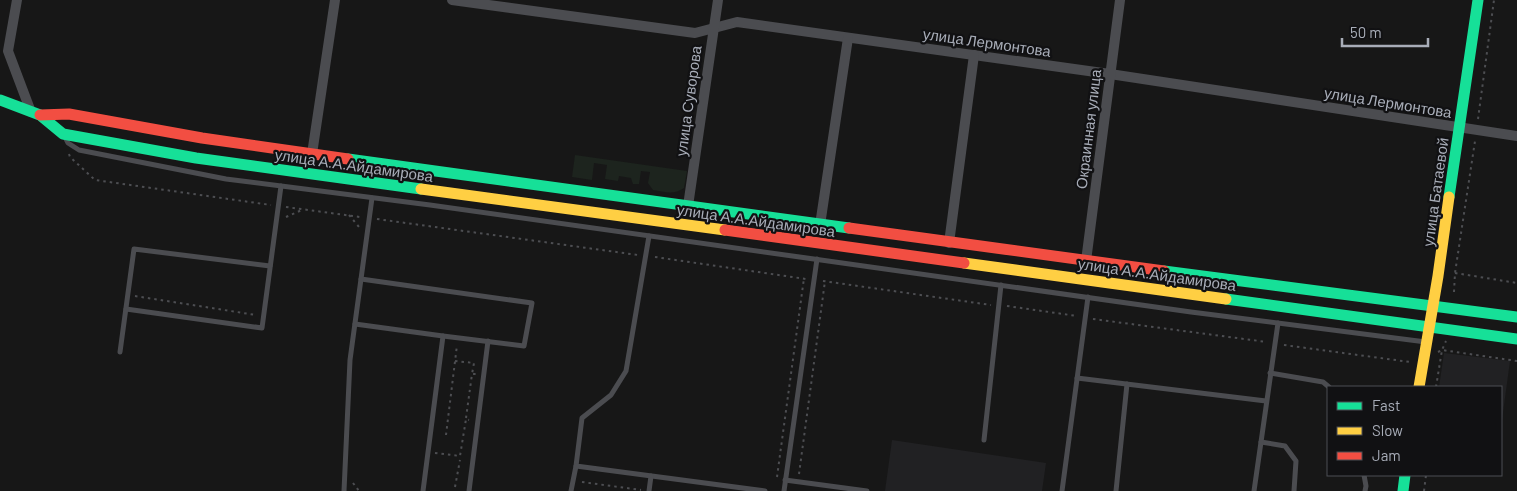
<svg xmlns="http://www.w3.org/2000/svg" width="1517" height="491" font-family="Barlow,sans-serif">
<rect width="100%" height="100%" fill="#171717"/>
<g fill="#212123">
<polygon points="1444,353 1510,361 1501,427 1501,387 1439,387"/>
<polygon points="892,440 1046,463 1042,491 885,491"/>
</g>
<path fill="#1d241e" d="M575,155L687,171L684,188C674,195 665,192 653,190L648,183L650,172L641,171L639,184H633L631,178L619,176L618,181L605,179L607,165L594,163L592,180L572,177Z"/>
<g fill="none" stroke-linecap="round" stroke-linejoin="round">
<g stroke="#4d4e52" stroke-width="2" stroke-dasharray="2.5 4" stroke-linecap="butt">
<polyline points="1478,119 1494,0"/>
<polyline points="69,154 70,157 95,180 271,205"/>
<polyline points="286,207 360,217"/>
<polyline points="349,215 359,227"/>
<polyline points="286,217 302,210"/>
<polyline points="377,219 638,255"/>
<polyline points="655,257 806,279"/>
<polyline points="1455,273 1517,283"/>
<polyline points="823,281 991,305"/>
<polyline points="1454,292 1455,273 1475,141"/>
<polyline points="135,296 256,315"/>
<polyline points="1007,306 1077,316"/>
<polyline points="1093,319 1267,342"/>
<polyline points="1284,345 1410,362"/>
<polyline points="1438,352 1442,350 1517,361"/>
<polyline points="455,361 474,363 472,374"/>
<polyline points="1436,387 1442,350 1446,341"/>
<polyline points="466,418 472,374 477,374"/>
<polyline points="446,435 457,345"/>
<polyline points="435,453 460,456 466,419 469,420"/>
<polyline points="799,474 825,281"/>
<polyline points="777,477 804,278"/>
<polyline points="582,482 641,490"/>
<polyline points="353,483 359,491"/>
<polyline points="455,487 460,460"/>
<polyline points="1424,491 1426,475"/>
</g>
<g stroke="#4b4c50" stroke-width="5">
<polyline points="65,137 68,143 79,150 226,179 430,205 1191,312 1426,342"/>
<polyline points="649,236 626,371 611,395 582,418 576,466 765,491"/>
<polyline points="361,279 532,303 524,346 443,336"/>
<polyline points="126,309 262,328 281,186"/>
<polyline points="355,324 443,336 423,491"/>
<polyline points="120,352 134,249 270,266"/>
<polyline points="1270,373 1323,382 1329,387"/>
<polyline points="1077,378 1266,401"/>
<polyline points="984,440 1001,285"/>
<polyline points="1261,442 1285,446 1296,461 1294,491"/>
<polyline points="1364,475 1366,486 1365,491"/>
<polyline points="785,480 867,491"/>
<polyline points="344,491 350,360 372,198"/>
<polyline points="469,491 488,341"/>
<polyline points="571,491 576,466"/>
<polyline points="649,491 651,476"/>
<polyline points="784,491 817,259"/>
<polyline points="1062,491 1088,297"/>
<polyline points="1116,491 1127,384"/>
<polyline points="1254,491 1278,323"/>
</g>
<g stroke="#4b4c50" stroke-width="10">
<polyline points="17,0 8,51 31,112"/>
<polyline points="452,0 695,33 737,22 1110,74 1517,136"/>
<polyline points="312,154 335,0"/>
<polyline points="688,206 718,0"/>
<polyline points="820,225 848,38"/>
<polyline points="949,243 974,55"/>
<polyline points="1086,261 1120,0"/>
</g>
<g stroke="#16e098" stroke-width="11">
<polyline points="0,100 40,115 63,134 196,158 421,189"/>
<polyline points="348,159 849,228"/>
<polyline points="1449,197 1478,0"/>
<polyline points="1164,271 1517,317"/>
<polyline points="1226,299 1517,339"/>
<polyline points="1403,491 1405,475"/>
</g>
<g stroke="#ffcf43" stroke-width="11">
<polyline points="421,189 725,230"/>
<polyline points="964,263 1226,299"/>
<polyline points="1419,387 1438,276 1449,197"/>
</g>
<g stroke="#f24e42" stroke-width="11">
<polyline points="40,115 69,114 202,138 348,159"/>
<polyline points="849,228 1164,271"/>
<polyline points="725,230 964,263"/>
</g>
</g>
<g text-anchor="middle" dominant-baseline="central" stroke-width="4.5" stroke-linejoin="round" paint-order="stroke">
<g font-size="15" fill="#a8adb8" stroke="#111113">
<text transform="translate(987 42) rotate(8)">улица Лермонтова</text>
<text transform="translate(688 101) rotate(-82)">улица Суворова</text>
<text transform="translate(1388 102) rotate(9)">улица Лермонтова</text>
<text transform="translate(1088 129) rotate(-83)">Окраинная улица</text>
<text transform="translate(354 165) rotate(8)">улица А.А.Айдамирова</text>
<text transform="translate(1435 192) rotate(-82)">улица Батаевой</text>
<text transform="translate(756 220) rotate(8)">улица А.А.Айдамирова</text>
<text transform="translate(1157 274) rotate(8)">улица А.А.Айдамирова</text>
</g>
</g>
<rect x="1327" y="386" width="175" height="90" fill="#111113" stroke="#4d4f55"/>
<rect x="1337" y="402" width="25" height="8" fill="#16e098" stroke="#4d4f55"/>
<text x="1372" y="411" font-size="15" fill="#a8adb8">Fast</text>
<rect x="1337" y="427" width="25" height="8" fill="#ffcf43" stroke="#4d4f55"/>
<text x="1372" y="436" font-size="15" fill="#a8adb8">Slow</text>
<rect x="1337" y="452" width="25" height="8" fill="#f24e42" stroke="#4d4f55"/>
<text x="1372" y="461" font-size="15" fill="#a8adb8">Jam</text>
<path d="M1342 38v8h86v-8" fill="none" stroke="#a8adb8" stroke-width="2.5"/>
<text x="1350" y="38" font-size="15" fill="#a8adb8" stroke="#111113" stroke-width="4" paint-order="stroke">50 m</text>
</svg>
